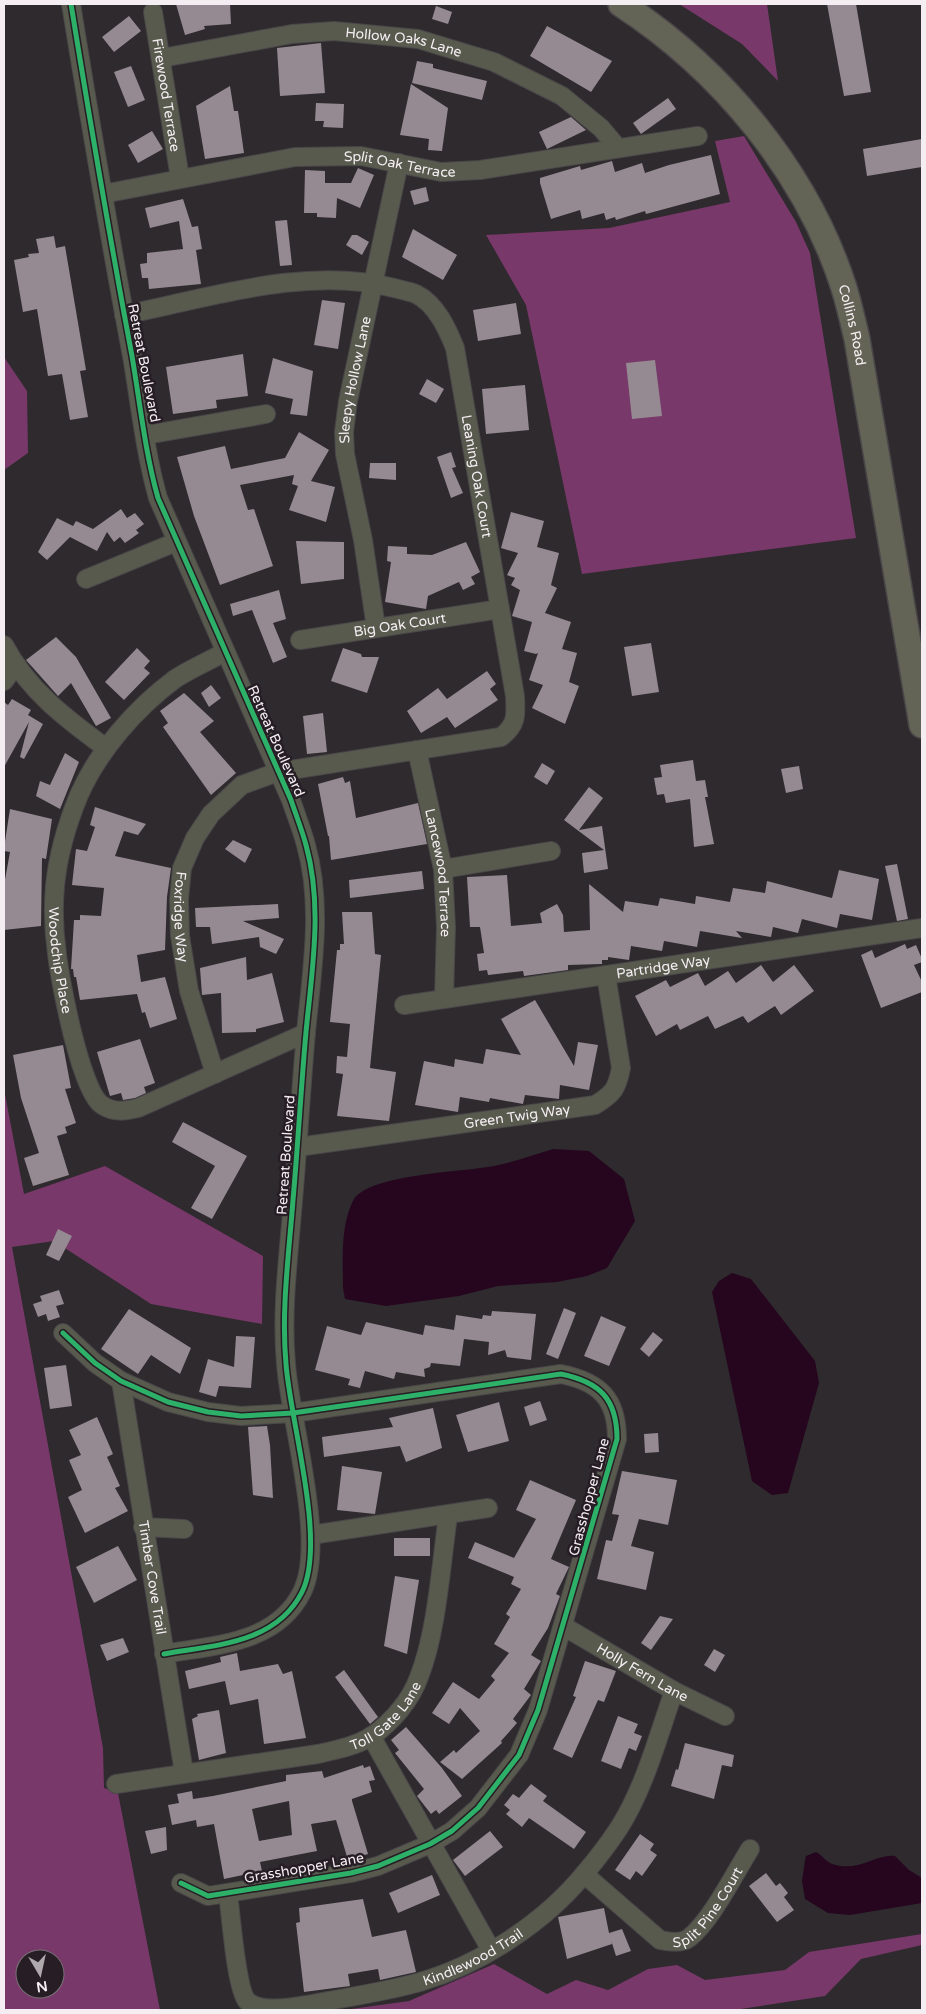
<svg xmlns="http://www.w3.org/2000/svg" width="926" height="2014" font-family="'Varela Round',sans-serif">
<rect width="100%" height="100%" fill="#2e2a2d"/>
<g fill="#78386a" fill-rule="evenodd">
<polygon points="679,4 767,4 778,81 742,44"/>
<polygon points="744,136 796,222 810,253 856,538 582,574 526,305 486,235 609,228 730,202 715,141"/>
<polygon points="4,357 27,391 28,453 4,470"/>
<path d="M4,1089L24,1194L105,1166L263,1256L262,1324L151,1304L54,1241L12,1247L103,1748L104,1788L118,1793L160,2010H4ZM25,1959H55V1989H25Z"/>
<polygon points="922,1934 922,1945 861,1959 825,1996 734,2010 344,2010 409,2001 494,1964 547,1994 576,1980 608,1990 648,1969 677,1965 705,1980 785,1970 809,1952"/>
</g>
<g fill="#26061f">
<path d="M553,1149L589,1151L624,1179L635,1221L607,1268L587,1276L557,1282L498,1286L459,1296L386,1306L345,1299L343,1288C343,1261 340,1227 353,1201C366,1174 464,1172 494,1166C514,1162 534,1155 553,1149Z"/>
<polygon points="732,1273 751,1279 815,1361 819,1383 788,1493 772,1495 752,1481 712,1292 719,1281"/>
<path d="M816,1852C822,1855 825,1861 832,1864C859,1873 877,1853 895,1856L909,1870L922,1878V1903L850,1915L828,1913L805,1899L802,1881L805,1860L806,1856Z"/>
</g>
<g fill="#958a92" fill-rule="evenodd">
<polygon points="176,4 230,4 231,24 204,26 205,29 185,35"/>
<polygon points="827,4 856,4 871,92 844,96"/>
<polygon points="436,6 452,12 448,24 432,19"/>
<polygon points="129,16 141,31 114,52 102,37"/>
<polygon points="547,26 612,61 591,92 530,56"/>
<polygon points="321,43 325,93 280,96 277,48"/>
<polygon points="417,61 433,64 433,68 487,81 482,100 412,83"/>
<polygon points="131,66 145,100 128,107 114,72"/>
<polygon points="411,84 448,108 442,151 428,150 429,139 400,135"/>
<polygon points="230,86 234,111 238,111 244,153 205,159 196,106"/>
<polygon points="668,98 676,109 641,134 633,123"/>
<polygon points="316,103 344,104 343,128 323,127 324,121 315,121"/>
<polygon points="571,117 586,130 547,149 539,132"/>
<polygon points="152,131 163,149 138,163 128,145"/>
<polygon points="922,139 922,167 867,176 863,149"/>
<polygon points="711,155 720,194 646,214 645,211 616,220 615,217 606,220 604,213 582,219 580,210 551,219 540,183 540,178 580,166 581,170 612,161 615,172 642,163 645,173 669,165"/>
<polygon points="358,168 374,175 360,208 337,198 336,218 317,217 317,213 304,213 305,170 325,171 325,183 351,183"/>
<polygon points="426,187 429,201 414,205 410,191"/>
<polygon points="183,199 192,227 198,226 202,249 196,250 201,284 149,289 148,278 142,278 140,264 147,263 147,253 183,249 179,221 150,228 145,208"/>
<polygon points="287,220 292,265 280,266 275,221"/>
<polygon points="413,229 457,255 443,280 402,257"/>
<polygon points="352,235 357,235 369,242 362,255 346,245"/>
<polygon points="54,236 56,248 65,246 86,370 80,371 88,417 70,420 62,374 48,376 37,309 23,312 14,260 29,257 28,254 39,253 36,239"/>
<polygon points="322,300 345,303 338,349 314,345"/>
<polygon points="516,303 521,334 478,341 473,310"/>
<polygon points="243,354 248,396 216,400 217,408 173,414 166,367"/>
<polygon points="273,358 313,371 307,416 290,414 293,399 265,393"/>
<polygon points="655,360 662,416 632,419 626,363"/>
<polygon points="427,379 444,389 436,403 419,394"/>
<polygon points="525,385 529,430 486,434 482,389"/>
<polygon points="299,432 329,450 311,481 335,487 326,522 289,510 298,486 292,484 294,475 240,485 248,510 254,509 273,566 220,585 194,516 177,457 225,446 231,469 285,458"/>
<polygon points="451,452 456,467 452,468 463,493 451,498 437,457"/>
<polygon points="370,463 396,463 396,480 369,478"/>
<polygon points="121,509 127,518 135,513 144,524 136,530 139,533 125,543 120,537 114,542 107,532 97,551 70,537 47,560 38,552 57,518 73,526 76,521 93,529"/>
<polygon points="511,512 544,521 537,547 559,553 551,585 557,588 545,613 571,622 562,649 577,653 569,682 579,686 565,724 532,708 543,685 529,680 538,653 536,654 524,651 532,622 512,616 520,590 511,585 515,578 507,575 518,553 501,548"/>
<polygon points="296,541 344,542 344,579 301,584"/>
<polygon points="466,542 480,572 471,577 475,584 463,590 459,582 428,596 426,609 385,602 391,562 387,561 388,546 407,547 407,554 432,555"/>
<polygon points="279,590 286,619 273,623 287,657 273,663 252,610 233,616 230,604"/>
<polygon points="56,637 76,657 111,718 96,726 71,683 58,696 26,660"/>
<polygon points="651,643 659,692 632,696 624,647"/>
<polygon points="137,648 150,661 144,668 150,673 124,700 105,682"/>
<polygon points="343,648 361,654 362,657 379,657 367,693 331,681"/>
<polygon points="487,671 496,684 490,689 498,700 455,728 447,717 421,733 407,711 438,688 447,699"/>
<polygon points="211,685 221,698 209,707 201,693"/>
<polygon points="184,693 214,721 200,732 236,773 211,795 163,727 168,723 160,711"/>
<polygon points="12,699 31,710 28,715 43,724 24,759 20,757 29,722 4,767 4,702 8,705"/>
<polygon points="323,713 327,752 307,754 303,716"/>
<polygon points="65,753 79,762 60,809 36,796 40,781 50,785"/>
<polygon points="693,760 696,781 705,780 708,797 705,797 714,844 694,847 690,799 666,803 664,794 657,795 654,778 662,777 660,765"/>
<polygon points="542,763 555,771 547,785 534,777"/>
<polygon points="799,766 803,789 786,793 781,769"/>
<polygon points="343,777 345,783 350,781 356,818 418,803 427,844 331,860 329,836 328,836 318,784"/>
<polygon points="589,787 603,798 579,830 602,826 608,869 584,873 582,853 604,850 564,820"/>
<polygon points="95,807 146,824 138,835 124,831 115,856 171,868 167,897 165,950 137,955 141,982 165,977 177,1019 150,1028 145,1012 142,1013 137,994 80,1000 76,977 74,977 73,969 71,969 74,920 80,920 80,915 101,916 104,888 72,885 76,849 87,851 95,827 90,825"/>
<polygon points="10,809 52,819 46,859 42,858 41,926 4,930 4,885 10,852 4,851 4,848"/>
<polygon points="233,840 252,849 245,863 225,849"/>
<polygon points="897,864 908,919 897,921 885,866"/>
<polygon points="839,870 879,879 872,920 840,914 837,928 802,919 798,933 773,927 771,937 736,931 742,938 700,931 697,947 664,941 662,951 631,946 629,960 608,957 608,960 602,960 602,964 568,965 568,970 524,976 523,971 488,975 487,970 479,971 477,954 484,953 480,927 470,927 467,877 507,875 511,926 542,923 540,913 557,904 563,915 564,932 590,930 589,884 623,912 625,901 658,906 660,898 695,904 696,896 730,902 733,888 765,893 767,881 832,898"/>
<polygon points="422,871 424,889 350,898 349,880"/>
<polygon points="278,904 279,918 243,921 284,939 276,954 260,947 259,937 212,944 210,927 196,927 195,908"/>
<polygon points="342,912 372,912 375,954 381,955 370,1068 396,1072 389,1121 337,1116 343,1074 336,1073 337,1056 347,1057 350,1024 330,1022 337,950 340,950 340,944 344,944"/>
<polygon points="905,944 907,949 916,945 922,959 922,962 914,965 922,982 922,992 881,1008 861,955 872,950 875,958"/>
<polygon points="246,957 247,980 272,973 284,1022 256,1029 256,1032 222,1033 221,993 202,995 200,968"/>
<polygon points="761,965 773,982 794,965 814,991 781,1015 775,1006 748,1023 743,1016 715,1029 708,1016 680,1030 677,1024 656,1036 635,996 666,980 670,987 698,973 705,986 728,971 736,983"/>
<polygon points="535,1000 574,1066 578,1042 598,1045 589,1090 560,1085 559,1099 525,1095 523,1104 490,1098 489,1102 460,1097 458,1112 415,1105 424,1061 454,1067 455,1059 483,1064 486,1049 521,1055 501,1019"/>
<polygon points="140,1039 155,1083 144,1087 146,1093 135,1098 123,1100 121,1093 110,1096 97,1052"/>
<polygon points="63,1045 71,1088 65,1089 76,1123 65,1127 67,1133 57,1136 69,1175 33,1186 24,1158 39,1153 21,1098 13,1055"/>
<polygon points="183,1122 247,1156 212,1219 191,1208 215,1166 172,1142"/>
<polygon points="58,1229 72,1236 59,1261 46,1255"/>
<polygon points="59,1290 64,1304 56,1306 60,1317 48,1321 46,1314 38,1317 33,1304 42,1301 40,1296"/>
<polygon points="564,1308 576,1313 558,1359 546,1354"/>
<polygon points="129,1309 191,1348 180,1374 151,1355 138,1374 101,1349"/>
<polygon points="492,1311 536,1314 531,1360 507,1357 505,1350 488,1355 489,1342 464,1339 460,1366 431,1363 430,1367 424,1369 425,1377 396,1372 394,1379 365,1371 360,1388 348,1385 350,1379 315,1370 327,1326 361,1335 366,1322 423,1335 425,1325 454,1330 456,1315 482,1319 483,1315 491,1316"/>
<polygon points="601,1316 626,1327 609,1366 584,1356"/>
<polygon points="653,1332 663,1340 649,1357 640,1349"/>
<polygon points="236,1336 255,1337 251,1388 219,1386 216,1397 199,1392 208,1359 234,1367"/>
<polygon points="66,1365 72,1406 50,1409 44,1368"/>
<polygon points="540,1401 547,1420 530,1426 524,1407"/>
<polygon points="499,1402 509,1441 468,1452 456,1415"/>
<polygon points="433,1408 442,1448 406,1462 400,1446 324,1457 322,1437 393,1427 389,1418"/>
<polygon points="97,1417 113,1454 107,1457 120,1486 115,1488 128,1511 85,1533 68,1497 82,1490 69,1460 81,1455 69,1430"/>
<polygon points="267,1426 270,1445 273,1498 253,1495 248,1427"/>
<polygon points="658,1433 659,1452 645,1453 644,1434"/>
<polygon points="342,1466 382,1472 375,1514 337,1510"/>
<polygon points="622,1471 677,1480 668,1525 639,1519 631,1546 654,1552 646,1590 597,1579 606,1540 612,1541 619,1515 612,1514"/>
<polygon points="530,1480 576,1500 551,1559 569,1567 556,1594 560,1596 548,1628 531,1655 541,1661 524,1689 531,1695 513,1719 517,1723 501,1741 502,1743 462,1779 440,1762 454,1750 456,1753 480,1731 460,1708 449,1724 432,1713 453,1682 479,1699 495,1680 491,1676 509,1653 494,1644 510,1617 506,1614 521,1589 511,1584 514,1577 468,1558 475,1542 514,1558 536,1519 516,1510"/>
<rect x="394" y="1538" width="36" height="18"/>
<polygon points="118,1546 137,1580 94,1603 76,1567"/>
<polygon points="395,1576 419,1580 407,1654 384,1646"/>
<polygon points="660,1616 673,1619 651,1650 641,1643"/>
<polygon points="123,1638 129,1652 107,1661 100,1645"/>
<polygon points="714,1649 725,1655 715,1672 704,1665"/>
<polygon points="237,1653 240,1671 278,1664 283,1674 292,1671 306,1738 264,1744 258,1699 230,1705 225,1681 189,1689 185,1671 221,1662 220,1657"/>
<polygon points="585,1661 616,1671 604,1702 598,1700 572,1758 553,1749 576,1697 573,1696"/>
<polygon points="344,1670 378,1717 370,1724 335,1677"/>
<polygon points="219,1710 226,1753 199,1760 192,1719 198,1716 197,1714"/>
<polygon points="618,1716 638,1724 634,1733 642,1736 636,1751 629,1748 621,1769 601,1761"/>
<polygon points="406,1727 442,1768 462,1796 439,1814 436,1810 431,1814 417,1796 424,1789 395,1753 399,1750 391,1740"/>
<polygon points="685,1743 734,1755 732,1767 722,1765 714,1799 671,1786 676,1769 678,1770"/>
<path d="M363,1765L364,1768L370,1766L375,1780L369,1781L372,1792L352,1799V1801L368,1854L348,1860L336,1820L311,1824L317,1851L260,1862L262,1871L224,1879L214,1824L197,1827L196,1820L172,1825L168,1805L179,1803L177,1794L192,1791L193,1799L213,1796L286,1781V1775L322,1771L324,1778ZM289,1801L292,1835L259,1841L252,1809Z"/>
<polygon points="531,1784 547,1796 543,1801 586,1832 574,1849 529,1818 522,1827 506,1814 510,1810 504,1805 513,1794 519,1798"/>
<polygon points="166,1827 167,1850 151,1854 145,1831"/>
<polygon points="490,1831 503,1847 465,1876 453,1860"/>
<polygon points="640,1834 654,1844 650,1850 657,1855 642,1876 636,1871 630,1880 615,1870"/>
<polygon points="766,1873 776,1886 780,1883 788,1893 784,1897 794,1910 777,1922 749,1886"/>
<polygon points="432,1875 440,1895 398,1913 389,1893"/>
<polygon points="363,1899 372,1937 406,1930 416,1972 380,1980 378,1969 348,1974 350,1986 304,1992 296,1923 300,1922 299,1908"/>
<polygon points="604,1908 609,1933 622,1929 631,1951 616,1956 611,1940 612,1944 567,1959 558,1917"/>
</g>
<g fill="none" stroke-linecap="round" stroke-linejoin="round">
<g stroke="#494649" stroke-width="20">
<g id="street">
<path d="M71,4C90,121 110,239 132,356C140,403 145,452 158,498L291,800C296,815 302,830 306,845C323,906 312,970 306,1032C301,1088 298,1144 293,1200C289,1254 281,1309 286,1364C290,1421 327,1542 302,1592C276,1644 214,1645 164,1654"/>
<path id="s1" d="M153,12L180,178"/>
<path id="s2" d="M162,58L292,34L334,31L418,39L494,62L562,96L601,128L618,148"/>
<path id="s3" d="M103,194L295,157L361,156L441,172L480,170L698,136"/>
<path id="s4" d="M124,315C209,298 308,265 394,288C401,290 409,291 416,294C436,304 447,328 455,348L515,696C516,715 517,725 501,737L278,772L242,785L211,814L195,838L182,868L179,899L180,936L189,991L215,1074"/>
<polyline points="146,435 266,414"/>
<polyline points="86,579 176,542"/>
<path id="s5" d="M376,628L363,540L345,454L344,432L348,401L399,163"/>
<path id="s6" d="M300,640L500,609"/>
<path d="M4,645C28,690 65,718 106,748"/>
<path id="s7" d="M225,652C209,661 190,669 175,679C136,708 99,750 79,795C67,824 58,855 55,886C53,908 54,933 57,954C60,981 81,1092 102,1105C114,1113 125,1111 138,1108L306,1033"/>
<polyline points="4,681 15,666"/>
<path id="s8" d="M417,750L443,869L446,927L444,998"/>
<polyline points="443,869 551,851"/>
<path id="s9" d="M404,1005L922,928"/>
<path id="s10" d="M298,1147L595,1105C613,1094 617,1089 621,1068L606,975"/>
<path d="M63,1333L95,1363L121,1381L168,1402L208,1412L241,1416L293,1413L561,1374C600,1382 617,1399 617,1439L538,1710L519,1755L478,1808L452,1831L430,1844L378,1866L351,1873L208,1896L181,1883"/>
<path id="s11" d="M121,1381L184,1773"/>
<polyline points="143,1527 184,1529"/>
<polyline points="311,1535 488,1508"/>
<path id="s12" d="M563,1626L674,1691L725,1716"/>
<polyline points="371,1736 491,1950"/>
<path id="s13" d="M116,1784L318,1754C336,1750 356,1746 372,1736C392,1722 411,1700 419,1677C437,1632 441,1564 448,1516"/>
<path id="s14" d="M584,1874L660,1940C669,1942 681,1944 689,1938C711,1921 735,1873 750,1849"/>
<path id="s15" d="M228,1894C231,1914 236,1988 247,2001C261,2014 295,2007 312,2004C348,1997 385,1992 420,1982C481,1964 544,1923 585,1873C597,1859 609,1843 619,1828C645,1787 658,1736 674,1691"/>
</g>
</g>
<g stroke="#494649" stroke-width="28">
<g id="secondary">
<path id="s16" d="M621,4C721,69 807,172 844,288C849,304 853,322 857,339L922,725"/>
</g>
</g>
<use href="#street" stroke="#585a4e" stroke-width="18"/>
<use href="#secondary" stroke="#636456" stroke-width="25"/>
<g stroke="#261e24" stroke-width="8">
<g id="cycleway">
<path d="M71,4C90,121 110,239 132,356C140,403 145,452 158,498L291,800C296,815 302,830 306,845C323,906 312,970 306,1032C301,1088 298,1144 293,1200C289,1254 281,1309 286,1364C290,1421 327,1542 302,1592C276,1644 214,1645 164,1654"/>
<path d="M63,1333L95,1363L121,1381L168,1402L208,1412L241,1416L293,1413L561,1374C600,1382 617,1399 617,1439L538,1710L519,1755L478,1808L452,1831L430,1844L378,1866L351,1873L208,1896L181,1883"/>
</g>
</g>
<use href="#cycleway" stroke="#2db169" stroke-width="5"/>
</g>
<g text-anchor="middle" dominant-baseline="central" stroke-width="5" stroke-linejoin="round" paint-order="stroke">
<g font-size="14" fill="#f4eef2" stroke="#261e24">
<text stroke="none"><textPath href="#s2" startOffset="245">Hollow Oaks Lane</textPath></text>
<text stroke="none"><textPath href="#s1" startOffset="84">Firewood Terrace</textPath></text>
<text stroke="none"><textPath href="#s3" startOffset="301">Split Oak Terrace</textPath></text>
<text stroke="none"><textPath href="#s16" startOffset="406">Collins Road</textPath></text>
<text transform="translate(144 363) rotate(79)">Retreat Boulevard</text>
<text stroke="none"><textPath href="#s5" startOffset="252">Sleepy Hollow Lane</textPath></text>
<text stroke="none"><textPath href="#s4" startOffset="495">Leaning Oak Court</textPath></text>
<text stroke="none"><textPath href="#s6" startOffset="101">Big Oak Court</textPath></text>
<text transform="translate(276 741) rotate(66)">Retreat Boulevard</text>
<text stroke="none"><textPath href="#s8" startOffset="125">Lancewood Terrace</textPath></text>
<text stroke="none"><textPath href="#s4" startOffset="1181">Foxridge Way</textPath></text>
<text stroke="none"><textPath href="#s7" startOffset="378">Woodchip Place</textPath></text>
<text stroke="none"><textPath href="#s9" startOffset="262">Partridge Way</textPath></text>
<text stroke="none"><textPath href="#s10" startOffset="221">Green Twig Way</textPath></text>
<text transform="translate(286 1155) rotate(-86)">Retreat Boulevard</text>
<text transform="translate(589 1497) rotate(-75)">Grasshopper Lane</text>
<text stroke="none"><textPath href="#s11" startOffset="199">Timber Cove Trail</textPath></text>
<text stroke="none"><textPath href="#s12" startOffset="92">Holly Fern Lane</textPath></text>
<text stroke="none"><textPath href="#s13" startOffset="285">Toll Gate Lane</textPath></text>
<text transform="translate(304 1868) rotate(-10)">Grasshopper Lane</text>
<text stroke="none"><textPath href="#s14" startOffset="165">Split Pine Court</textPath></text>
<text stroke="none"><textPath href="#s15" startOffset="345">Kindlewood Trail</textPath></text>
</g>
</g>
<rect width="926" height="2014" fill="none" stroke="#f4eef2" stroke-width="10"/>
<g transform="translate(40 1974) rotate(171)"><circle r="24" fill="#261e24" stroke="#787176"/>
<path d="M0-4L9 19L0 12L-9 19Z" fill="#afa9ad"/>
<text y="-8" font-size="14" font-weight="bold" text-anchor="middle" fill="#f4eef2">N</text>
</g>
</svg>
